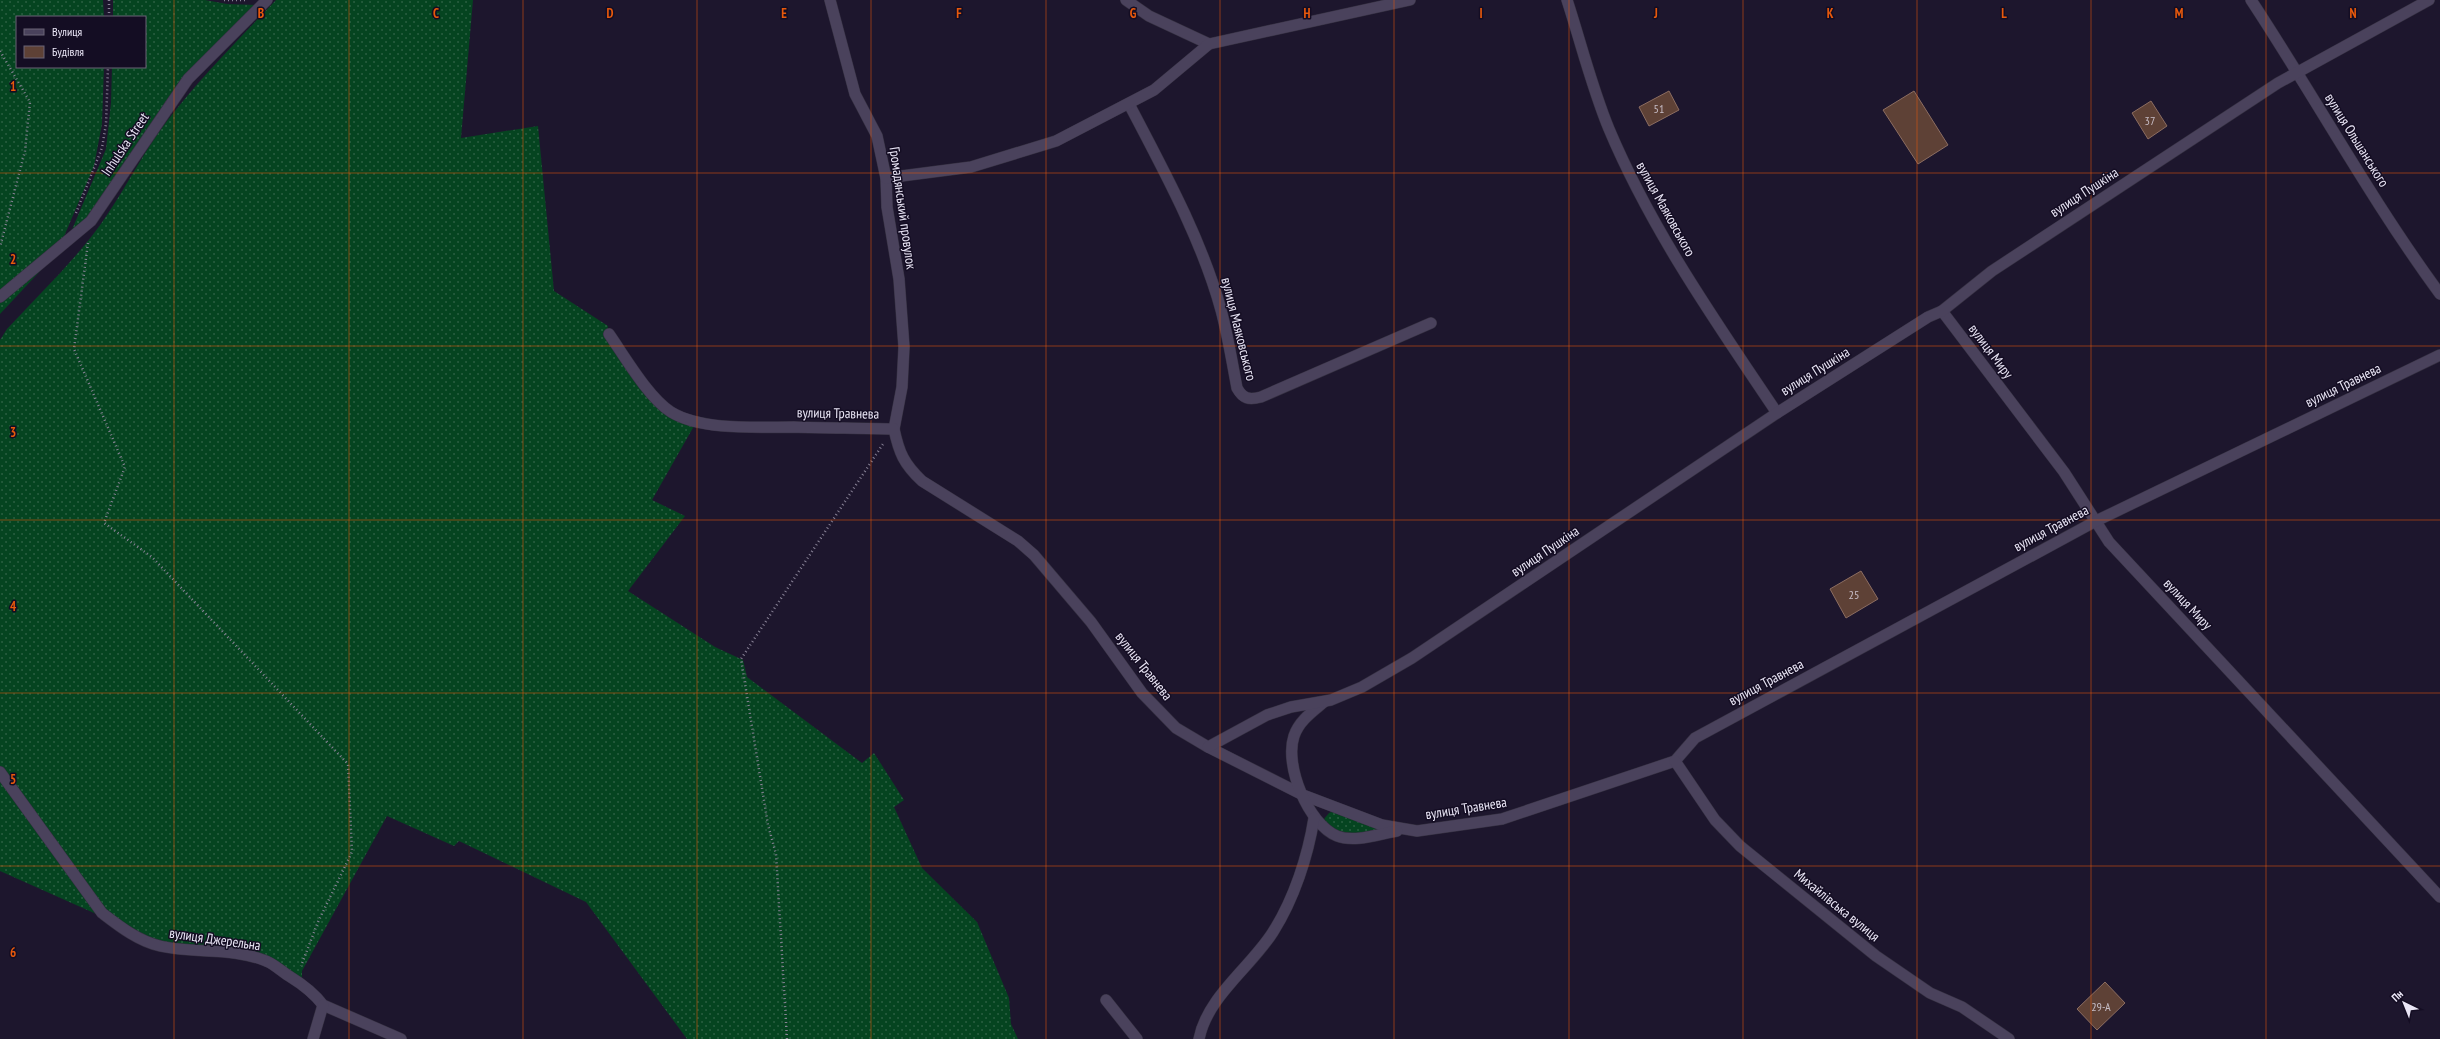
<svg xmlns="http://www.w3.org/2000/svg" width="2440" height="1039" font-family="'PT Sans Narrow',sans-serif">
<defs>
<pattern id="grass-dots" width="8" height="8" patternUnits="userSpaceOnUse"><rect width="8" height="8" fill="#054420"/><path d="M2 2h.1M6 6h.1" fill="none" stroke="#2a5f41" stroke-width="1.8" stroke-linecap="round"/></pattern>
</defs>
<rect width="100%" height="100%" fill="#1d162d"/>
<g fill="url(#grass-dots)">
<polygon points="0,0 103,0 104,17 17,17 17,67 104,67 102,124 94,166 57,253 0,314"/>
<polygon points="113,0 205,0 227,4 257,5 196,73 98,210 71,232 106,149 111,103 112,67 145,67 145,17 113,17"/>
<path d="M276,0H473L461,138L538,126L554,291L608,326L606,337L640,384L694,426L652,500L685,516L628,591L715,647L743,660L747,677L862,763L874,753L904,800L894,807L922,868L977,922L1009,998L1011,1024L1018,1039H687L586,902L459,841L454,846L387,816L302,971V980L265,964L220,956L188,955L0,871V340L7,329C41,292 79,257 107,215C128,184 144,151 167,121C200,78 239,39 276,0Z"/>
<path d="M1334,811L1378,828L1377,830C1351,834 1343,840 1324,819L1329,813Z"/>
</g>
<g fill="#5e4136" stroke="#8c6d61">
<polygon points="1669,91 1679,110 1649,126 1639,107"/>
<polygon points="1914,91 1948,145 1918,164 1883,110"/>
<polygon points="2151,101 2167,126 2148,139 2132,113"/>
<polygon points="1861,571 1878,599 1846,618 1830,589"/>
<polygon points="2105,982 2125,1003 2097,1030 2077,1009"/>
</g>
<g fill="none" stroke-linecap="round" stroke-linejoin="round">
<g stroke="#353041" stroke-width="12">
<g id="minor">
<polyline points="830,0 855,94 877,136 886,178 887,207 899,279 904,347 902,387 894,429"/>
<polyline points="1126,0 1149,16 1209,44"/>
<path d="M1567,0C1581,43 1592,88 1609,129C1652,231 1716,322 1777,413"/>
<path d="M2251,0C2315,97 2371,200 2440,294"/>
<path d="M1129,104C1163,169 1202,240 1221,310C1228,336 1232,362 1237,388C1243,399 1249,400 1261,397L1431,323"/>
<polyline points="886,178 971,167 1056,141 1154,90 1209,44 1410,0"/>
<polyline points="0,297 91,221 188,79 267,0"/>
<polyline points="1942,311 2064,472 2109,542 2440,897"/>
<path d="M609,334C625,357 648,397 671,412C702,431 758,427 794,427C827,428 861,428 894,429C899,453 904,464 922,481L1018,541L1034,555L1091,622L1142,693L1176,728L1208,747L1303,795L1382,825L1417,831L1502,819L1675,761L1695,738L2096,521L2440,355"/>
<path d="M1324,702C1312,712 1299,721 1294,736C1284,765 1308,824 1337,836C1354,843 1379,834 1397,831"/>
<polyline points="1208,747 1267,715 1291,707 1331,700 1362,687 1412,658 1777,413 1928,317 1942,311 1992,271 2278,83 2429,0"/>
<polyline points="1675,761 1715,820 1740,846 1876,956 1930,993 1962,1007 2009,1039"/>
<path d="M0,772L102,913C119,926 138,941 160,946C194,954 233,947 266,961C274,964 281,971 289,976C302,984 314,993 323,1005L401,1039"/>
<polyline points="1106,1000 1137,1039"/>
<polyline points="313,1039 323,1005"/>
<path d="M1199,1039C1207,997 1251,967 1273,932C1294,899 1308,856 1314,818"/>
</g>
</g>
<g stroke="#898397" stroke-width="2.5" stroke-dasharray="1 3" stroke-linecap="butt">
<polyline points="109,0 109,17"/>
<polyline points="224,0 245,0"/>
<polyline points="0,51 30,102 25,151 0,247"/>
<polyline points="76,213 102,148 106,124 108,67"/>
<polyline points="88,243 74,349 125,467 104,523 152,557 348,764 352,852 318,922 301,966"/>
<polyline points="787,1039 776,854 768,825 741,659 883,444"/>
</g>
<use href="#minor" stroke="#4a425c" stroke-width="11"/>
</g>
<path fill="none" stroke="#e8590c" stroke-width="1" stroke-opacity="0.55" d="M174,0V1039M349,0V1039M523,0V1039M697,0V1039M871,0V1039M1046,0V1039M1220,0V1039M1394,0V1039M1569,0V1039M1743,0V1039M1917,0V1039M2091,0V1039M2266,0V1039M0,173H2440M0,346H2440M0,520H2440M0,693H2440M0,866H2440"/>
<g text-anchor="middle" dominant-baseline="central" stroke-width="3" stroke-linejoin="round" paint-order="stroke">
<g font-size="12" fill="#c7bdc6">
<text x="1659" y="108">51</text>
<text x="2150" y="120">37</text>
<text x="1854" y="594">25</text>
<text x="2101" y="1006">29-А</text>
</g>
<g font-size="14" fill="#eae6f6" stroke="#140d23">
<text transform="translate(2357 140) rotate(58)">вулиця Ольшанського</text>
<text transform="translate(125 144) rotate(-56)">Inhulska Street</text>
<text transform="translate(2084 192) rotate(-33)">вулиця Пушкіна</text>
<text transform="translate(903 208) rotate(82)">Громадянський провулок</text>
<text transform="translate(1666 209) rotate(61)">вулиця Маяковського</text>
<text transform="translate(1239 329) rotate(76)">вулиця Маяковського</text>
<text transform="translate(1991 351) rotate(53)">вулиця Миру</text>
<text transform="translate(1815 371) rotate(-32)">вулиця Пушкіна</text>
<text transform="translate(2343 385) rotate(-26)">вулиця Травнева</text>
<text transform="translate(838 413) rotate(1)">вулиця Травнева</text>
<text transform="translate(2051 528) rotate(-28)">вулиця Травнева</text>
<text transform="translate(1545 551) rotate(-34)">вулиця Пушкіна</text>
<text transform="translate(2188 604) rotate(47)">вулиця Миру</text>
<text transform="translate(1144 666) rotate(52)">вулиця Травнева</text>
<text transform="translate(1766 682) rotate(-28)">вулиця Травнева</text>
<text transform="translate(1466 808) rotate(-9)">вулиця Травнева</text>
<text transform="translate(1837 905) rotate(39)">Михайлівська вулиця</text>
<text transform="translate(215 939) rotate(8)">вулиця Джерельна</text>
</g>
</g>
<g font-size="13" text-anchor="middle" font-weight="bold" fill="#e8590c" stroke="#140d23" stroke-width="3" stroke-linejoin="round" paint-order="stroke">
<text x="261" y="18">B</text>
<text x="436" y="18">C</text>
<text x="610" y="18">D</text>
<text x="784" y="18">E</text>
<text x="959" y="18">F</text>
<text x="1133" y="18">G</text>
<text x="1307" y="18">H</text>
<text x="1481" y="18">I</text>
<text x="1656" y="18">J</text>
<text x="1830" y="18">K</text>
<text x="2004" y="18">L</text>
<text x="2179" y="18">M</text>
<text x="2353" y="18">N</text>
<text x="13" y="91">1</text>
<text x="13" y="264">2</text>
<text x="13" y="437">3</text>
<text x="13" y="611">4</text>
<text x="13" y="784">5</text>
<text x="13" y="957">6</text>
</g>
<rect x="16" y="16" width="130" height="52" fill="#140d23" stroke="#6a6477"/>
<rect x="24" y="29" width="20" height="6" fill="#4a425c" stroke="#6a6477"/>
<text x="52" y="36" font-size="12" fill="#eae6f6">Вулиця</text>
<rect x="24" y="46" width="20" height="12" fill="#5e4136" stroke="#6a6477"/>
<text x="52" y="56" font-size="12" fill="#eae6f6">Будівля</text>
<g transform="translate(2404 1003) rotate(317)" stroke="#140d23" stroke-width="3" paint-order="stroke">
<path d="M0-3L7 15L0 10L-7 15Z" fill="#eae6f6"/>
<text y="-6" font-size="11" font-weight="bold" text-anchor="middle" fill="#eae6f6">Пн</text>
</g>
</svg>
